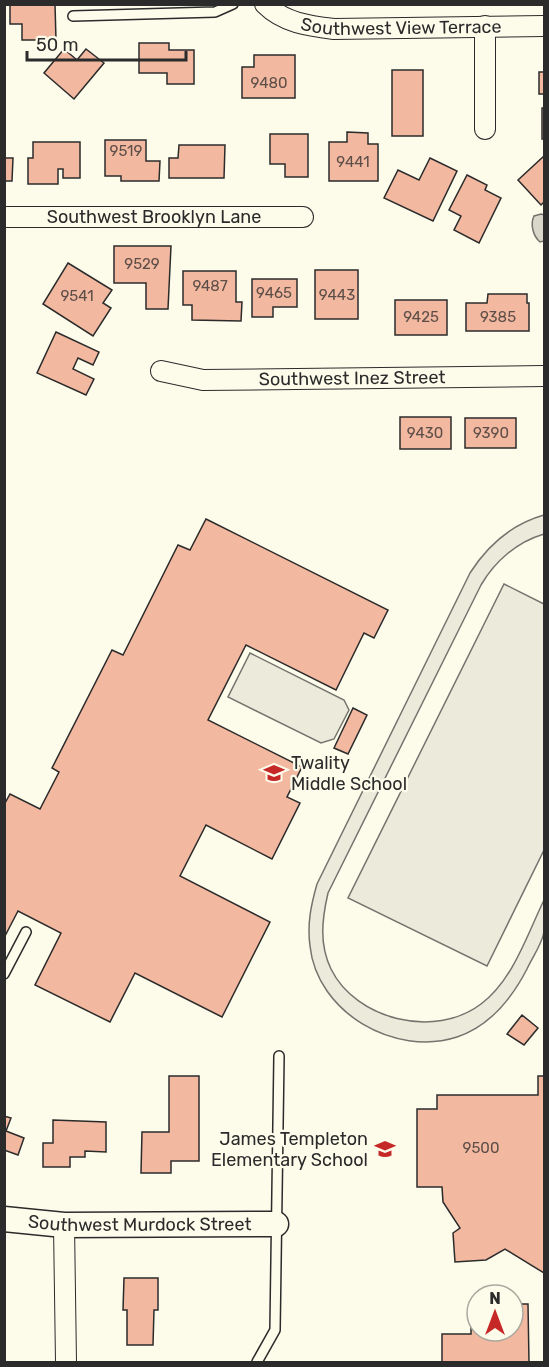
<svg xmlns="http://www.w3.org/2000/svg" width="549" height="1367" font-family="Rubik,sans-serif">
<rect width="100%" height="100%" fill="#fdfbea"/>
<g fill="#ecebdb" stroke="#74746e" stroke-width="1.5">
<path d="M544,515V534C517,542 495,561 481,585L328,893C322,919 319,944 331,969C356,1020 435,1039 481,1004C513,980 527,935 544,900C545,910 546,922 544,932C542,944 532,958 527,969C512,998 490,1026 457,1037C395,1057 317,1013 310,946C307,924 311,905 317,884L470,573C488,545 512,524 544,515Z"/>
<polygon points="504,584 544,604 544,850 487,966 348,898"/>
<polygon points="250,653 344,700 349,710 334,739 321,743 228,697"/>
</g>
<path fill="#d8d7c9" stroke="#74746e" stroke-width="1.5" d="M541,214L544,215V241L540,242C533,236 530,224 534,216Z"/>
<g fill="#f2b8a0" stroke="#2b2b2b" stroke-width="1.5">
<polygon points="10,4 55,4 56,40 22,40 22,24 10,24"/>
<polygon points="139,43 169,43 169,50 194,50 194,84 167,84 167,73 139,73"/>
<polygon points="64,49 77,60 86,49 104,63 74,99 44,73"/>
<polygon points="254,55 295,55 295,98 242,98 242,67 254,67"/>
<rect x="392" y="70" width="31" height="66"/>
<rect x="539" y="72" width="5" height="22"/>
<rect x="542" y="108" width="2" height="31"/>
<polygon points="347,132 368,133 368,144 378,144 378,181 329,181 329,142 347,142"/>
<polygon points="270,134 308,134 308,177 285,177 285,164 270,164"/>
<polygon points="105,140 146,140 146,161 160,161 159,181 121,181 121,176 105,176"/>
<polygon points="33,142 80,142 80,178 63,178 63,169 58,169 58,184 28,184 28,158 33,158"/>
<polygon points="179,145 225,145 224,178 169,178 169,158 178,158"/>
<polygon points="544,156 544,202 541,205 518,180"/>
<polygon points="4,158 13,158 12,181 4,181"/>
<polygon points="430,158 457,171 433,221 384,198 398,170 419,180"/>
<polygon points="467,175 487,185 485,190 501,198 479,243 454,230 461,216 449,210"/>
<polygon points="114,246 171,246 168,309 146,309 146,283 114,283"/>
<polygon points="68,263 112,290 103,303 111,308 93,336 43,304"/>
<rect x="315" y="270" width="43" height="49"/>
<polygon points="183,271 236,271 236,302 242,302 241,321 192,320 192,305 183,305"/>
<polygon points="252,279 297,279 297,307 273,307 273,317 252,317"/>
<polygon points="488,294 527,294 527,303 529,303 529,331 466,331 466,303 487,303"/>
<rect x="395" y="300" width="52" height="35"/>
<polygon points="56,332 99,352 93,365 78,358 73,369 94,379 86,395 37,373"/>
<rect x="400" y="417" width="51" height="32"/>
<rect x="465" y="418" width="51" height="30"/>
<polygon points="206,519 388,610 374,638 364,633 336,690 246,645 208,720 302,767 287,797 300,803 272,859 206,825 180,876 270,922 222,1017 135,973 110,1022 35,985 61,933 18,911 4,938 4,805 10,794 40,809 59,772 52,768 112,650 123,655 178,545 190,550"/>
<polygon points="353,708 367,715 348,754 334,748"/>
<polygon points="522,1015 538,1028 524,1045 507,1034"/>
<polygon points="169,1076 199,1076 199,1161 171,1161 171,1173 141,1173 142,1132 169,1132"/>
<polygon points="538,1076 544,1076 544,1273 505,1249 486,1260 455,1262 453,1233 460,1228 443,1202 442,1187 417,1187 417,1109 437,1109 437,1095 538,1095"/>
<polygon points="4,1116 11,1118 6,1131 24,1138 18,1155 4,1150"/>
<polygon points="53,1120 106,1122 106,1152 85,1151 85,1157 70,1157 70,1167 43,1167 43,1143 53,1143"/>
<polygon points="124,1278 158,1278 158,1310 154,1310 153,1345 127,1345 127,1310 123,1310"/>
<polygon points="471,1304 477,1304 477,1331 513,1331 513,1304 528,1304 529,1362 442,1362 442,1334 471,1334"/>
</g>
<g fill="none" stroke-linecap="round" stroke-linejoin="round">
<g stroke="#2b2b2b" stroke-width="12">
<g id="service">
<polyline points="73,16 215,12 233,4"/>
<polyline points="4,974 26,932"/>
<polyline points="257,1362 275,1330 279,1056"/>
</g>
</g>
<g stroke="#2b2b2b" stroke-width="22">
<g id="minor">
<path id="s1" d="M265,4C284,23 309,26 334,29L544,26"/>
<polyline points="485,129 485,26"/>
<path id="s2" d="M4,217H303"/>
<path id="s3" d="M161,371L203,380L544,376"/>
<polyline points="64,1225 66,1362"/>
</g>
</g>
<g stroke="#2b2b2b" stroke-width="27">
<g id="tertiary">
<path id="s4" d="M4,1219L64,1225L276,1224"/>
</g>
</g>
<use href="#service" stroke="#fdfbea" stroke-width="9"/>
<use href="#minor" stroke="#fdfbea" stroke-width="20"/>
<use href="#tertiary" stroke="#fdfbea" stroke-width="24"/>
</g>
<defs>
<g id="school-bare" transform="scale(1.62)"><path d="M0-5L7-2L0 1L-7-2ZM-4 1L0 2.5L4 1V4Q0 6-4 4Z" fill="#c62828" stroke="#fdfbea" stroke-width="2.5" paint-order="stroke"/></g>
</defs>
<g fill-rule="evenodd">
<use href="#school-bare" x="274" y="773"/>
<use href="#school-bare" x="385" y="1149"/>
</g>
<g text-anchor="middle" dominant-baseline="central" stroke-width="4.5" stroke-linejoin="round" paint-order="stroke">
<g font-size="15" fill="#5d4e48">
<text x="269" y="83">9480</text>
<text x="126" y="151">9519</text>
<text x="353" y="162">9441</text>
<text x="142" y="264">9529</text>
<text x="210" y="286">9487</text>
<text x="274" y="293">9465</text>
<text x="337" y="295">9443</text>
<text x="77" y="296">9541</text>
<text x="421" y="317">9425</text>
<text x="498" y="317">9385</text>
<text x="425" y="433">9430</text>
<text x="491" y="433">9390</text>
<text x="481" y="1148">9500</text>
</g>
<g font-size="18" fill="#2b2b2b" stroke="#fdfbea">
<text stroke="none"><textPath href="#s1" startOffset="142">Southwest View Terrace</textPath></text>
<text stroke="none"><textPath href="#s2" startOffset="150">Southwest Brooklyn Lane</textPath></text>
<text stroke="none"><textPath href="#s3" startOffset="192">Southwest Inez Street</textPath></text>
<text stroke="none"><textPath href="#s4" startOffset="136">Southwest Murdock Street</textPath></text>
</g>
<g font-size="18" fill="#2b2b2b" stroke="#fdfbea" text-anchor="start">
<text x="291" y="763">Twality<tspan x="291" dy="21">Middle School</tspan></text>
<text x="368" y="1139" text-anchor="end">James Templeton<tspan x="368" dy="21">Elementary School</tspan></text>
</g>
</g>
<rect width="549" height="1367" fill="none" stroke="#2b2b2b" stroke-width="12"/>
<g transform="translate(495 1313)"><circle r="28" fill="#fdfbea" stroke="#a9a89e" stroke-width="1.5"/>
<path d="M0-4.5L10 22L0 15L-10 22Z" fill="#c62828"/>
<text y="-9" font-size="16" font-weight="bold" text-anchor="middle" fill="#2b2b2b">N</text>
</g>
<path d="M27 51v9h159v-9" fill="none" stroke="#2b2b2b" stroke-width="3"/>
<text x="36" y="51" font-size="18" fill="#2b2b2b" stroke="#fdfbea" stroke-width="4.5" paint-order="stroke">50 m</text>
</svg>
